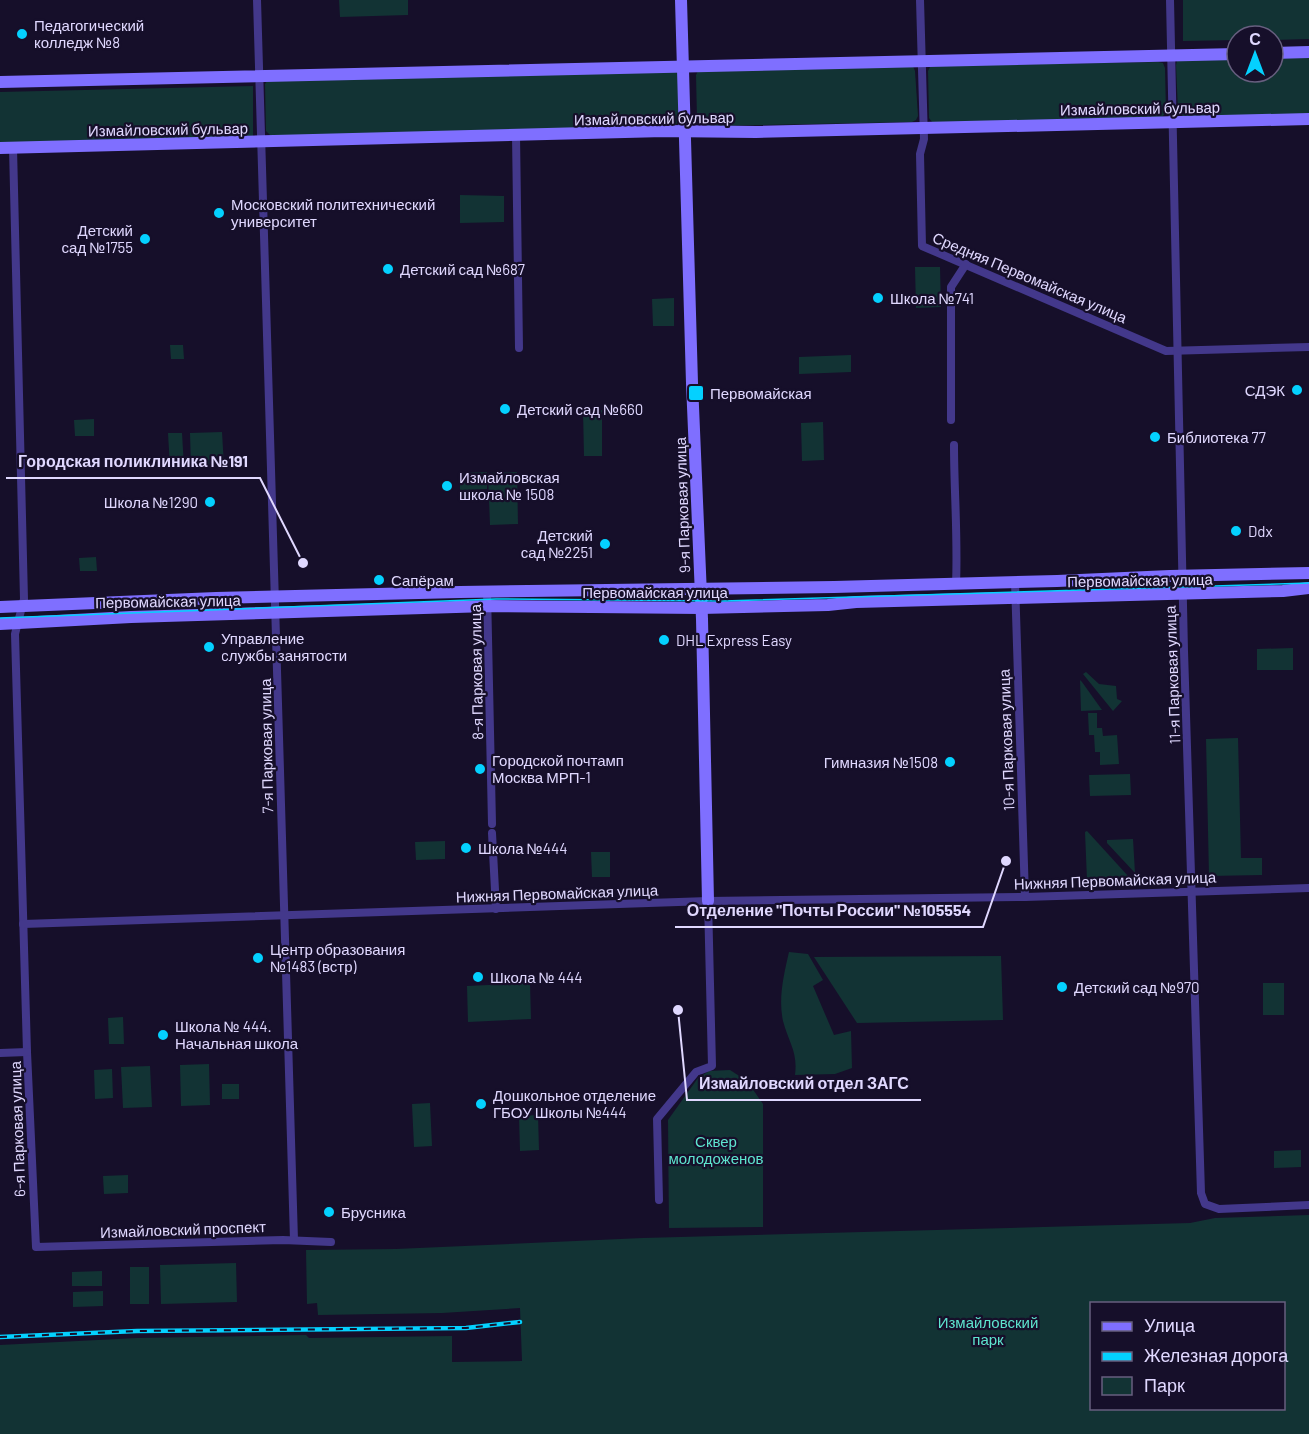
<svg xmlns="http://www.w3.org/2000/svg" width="1309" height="1434" font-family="Barlow,sans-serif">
<rect width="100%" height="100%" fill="#160f2a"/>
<g fill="#123334" fill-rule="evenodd">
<polygon points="339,0 408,0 408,15 340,17"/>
<polygon points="1183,0 1309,0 1309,39 1273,40 1273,36 1237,36 1237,40 1183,41"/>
<polygon points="1273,57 1309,57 1309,114 1184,117 1178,111 1176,65 1177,61 1237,58 1237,72 1273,72"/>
<polygon points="1158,62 1163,63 1165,68 1166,112 1163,116 1158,118 937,122 932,122 929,118 928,71 930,67 936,66"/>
<polygon points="913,66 915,71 918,116 916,120 912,122 707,126 699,123 697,119 696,75 698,71"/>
<polygon points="677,71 678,75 679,120 675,126 271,136 266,131 265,84 267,81"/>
<polygon points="253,86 253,137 0,144 0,92"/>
<polygon points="460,195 504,196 504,222 460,223"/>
<polygon points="915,267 940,267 941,307 916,308"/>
<polygon points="674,298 674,326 653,326 652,299"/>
<polygon points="170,345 183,345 184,359 171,359"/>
<polygon points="851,355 851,372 799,374 799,357"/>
<polygon points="583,410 602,410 602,456 584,456"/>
<polygon points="94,419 94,436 75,436 74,420"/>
<polygon points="823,422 824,460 802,461 801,423"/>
<polygon points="222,432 224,466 191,467 190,433"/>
<polygon points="168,433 182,433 184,467 170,468"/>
<polygon points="487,472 487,489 460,490 460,473"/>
<polygon points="517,472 518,524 490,525 488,473"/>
<polygon points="96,557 97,571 80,571 79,558"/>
<polygon points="1293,648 1293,670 1257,670 1257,649"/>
<polygon points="1086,672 1099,684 1116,686 1117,699 1122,701 1113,711 1083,674"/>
<polygon points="1080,680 1082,682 1102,710 1081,711"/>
<polygon points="1088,713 1097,713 1097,728 1102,728 1103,736 1117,735 1119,764 1100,765 1100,752 1095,752 1094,735 1089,735"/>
<polygon points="1238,738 1241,858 1262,858 1262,875 1209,876 1206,739"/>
<polygon points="1130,774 1131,795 1090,796 1089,775"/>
<polygon points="1087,831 1128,876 1129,878 1087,880 1085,832"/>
<polygon points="1133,839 1135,873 1107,843 1107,840"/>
<polygon points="445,841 445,859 416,860 415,842"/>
<polygon points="591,852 610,852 610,877 592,877"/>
<path d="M789,952L808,954L823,980L813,986L834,1035L851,1031L852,1068L835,1074L795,1075C798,1052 789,1043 783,1021C778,998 784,974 789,952Z"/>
<polygon points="1001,956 1003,1020 857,1023 814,957"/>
<polygon points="530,983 531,1019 468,1022 467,986"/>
<rect x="1263" y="983" width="21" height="32"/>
<polygon points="123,1017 124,1044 109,1044 108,1018"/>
<polygon points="209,1064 210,1105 181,1106 180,1065"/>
<polygon points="150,1066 152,1107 123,1108 121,1067"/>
<polygon points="112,1069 113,1098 95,1099 94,1070"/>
<polygon points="730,1070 747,1081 763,1104 763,1227 669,1228 668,1120 698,1078 709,1071"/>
<rect x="222" y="1084" width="17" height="15"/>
<polygon points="430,1103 432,1146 414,1147 412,1104"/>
<polygon points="538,1115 539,1150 520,1151 519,1116"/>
<polygon points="1301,1150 1301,1167 1274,1168 1274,1151"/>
<polygon points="128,1175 128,1193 104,1194 103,1176"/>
<path d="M1309,1215V1434H0V1345L137,1338L306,1335L309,1338L452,1336V1362L522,1361L520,1308L442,1313L318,1315L317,1303L307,1304L306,1250L396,1249L643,1238L1190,1223L1215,1218ZM1092,1304H1284V1408H1092Z"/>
<polygon points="236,1263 237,1302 161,1304 160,1265"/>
<rect x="130" y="1267" width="19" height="37"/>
<polygon points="102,1271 102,1286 72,1286 72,1272"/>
<polygon points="103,1291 103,1306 73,1307 73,1292"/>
</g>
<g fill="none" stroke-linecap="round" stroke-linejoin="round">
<g stroke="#43388b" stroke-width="8">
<polyline points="257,0 294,1240"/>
<polyline points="920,0 924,139 920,154 922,246 1166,351 1309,347"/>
<polyline points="1170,0 1184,651 1201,1193 1205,1204 1219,1209 1309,1205"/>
<polyline points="516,135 519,348"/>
<polyline points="13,148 24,599 15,634 27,1052 36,1247 283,1240 331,1242"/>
<polyline points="951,420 951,287 966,264"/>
<path d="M954,445C954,491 958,537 956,584"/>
<polyline points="1015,582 1025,897"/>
<polyline points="487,591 492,824"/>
<polyline points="492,833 496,909"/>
<polyline points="23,924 708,901 1025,897 1309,888"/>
<polyline points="0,1053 27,1052"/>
<polyline points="659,1200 657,1119 696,1072 712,1066 708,901"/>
</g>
<g stroke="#7f6fff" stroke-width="12">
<polyline points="681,0 692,383 702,619 708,901"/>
<polyline points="1273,53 1309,52"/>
<polyline points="0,82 1237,54"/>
<polyline points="0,148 664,131 756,132 1309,119"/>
<polyline points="0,607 216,598 460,592 834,587 1057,581 1170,576 1309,573"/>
<polyline points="0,624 131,617 488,606 701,608 828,605 856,602 1283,591 1309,588"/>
</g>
<polyline stroke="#04d1ff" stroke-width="1.5" points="0,618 496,599 724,601 1309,583"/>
<g stroke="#04d1ff" stroke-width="4.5">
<polyline id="rail" points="0,1337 137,1331 466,1328 520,1322"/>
</g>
<use href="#rail" stroke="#160f2a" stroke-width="2" stroke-dasharray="7" stroke-linecap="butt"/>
</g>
<g fill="#04d1ff" stroke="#160f2a" stroke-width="2">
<circle cx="22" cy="34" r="6"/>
<circle cx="219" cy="213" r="6"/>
<circle cx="145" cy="239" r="6"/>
<circle cx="388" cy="269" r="6"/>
<circle cx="878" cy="298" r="6"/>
<circle cx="1297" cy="390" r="6"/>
<rect x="688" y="385" width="16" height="16" rx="3"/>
<circle cx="505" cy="409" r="6"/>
<circle cx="1155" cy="437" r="6"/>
<circle cx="447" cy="486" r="6"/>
<circle cx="210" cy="502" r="6"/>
<circle cx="1236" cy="531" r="6"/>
<circle cx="605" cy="544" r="6"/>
<circle cx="379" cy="580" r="6"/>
<circle cx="664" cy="640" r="6"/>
<circle cx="209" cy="647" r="6"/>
<circle cx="950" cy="762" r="6"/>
<circle cx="480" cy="769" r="6"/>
<circle cx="466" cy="848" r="6"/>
<circle cx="258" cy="958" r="6"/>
<circle cx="478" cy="977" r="6"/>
<circle cx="1062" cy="987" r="6"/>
<circle cx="163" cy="1035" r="6"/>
<circle cx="481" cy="1104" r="6"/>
<circle cx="329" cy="1212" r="6"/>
</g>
<g text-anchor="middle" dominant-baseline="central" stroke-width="4.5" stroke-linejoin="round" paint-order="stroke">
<g font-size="15" fill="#e0d8ff" stroke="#160f2a" text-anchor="start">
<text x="34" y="25">Педагогический<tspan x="34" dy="17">колледж №8</tspan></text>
<text x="231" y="204">Московский политехнический<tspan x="231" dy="17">университет</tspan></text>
<text x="133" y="230" text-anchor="end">Детский<tspan x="133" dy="17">сад №1755</tspan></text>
<text x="400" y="269">Детский сад №687</text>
<text x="890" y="298">Школа №741</text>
<text x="1285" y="390" text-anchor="end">СДЭК</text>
<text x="710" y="393">Первомайская</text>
<text x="517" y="409">Детский сад №660</text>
<text x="1167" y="437">Библиотека 77</text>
<text x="459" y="477">Измайловская<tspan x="459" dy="17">школа № 1508</tspan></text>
<text x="198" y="502" text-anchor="end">Школа №1290</text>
<text x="1248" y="531">Ddx</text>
<text x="593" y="535" text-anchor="end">Детский<tspan x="593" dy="17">сад №2251</tspan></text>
<text x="391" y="580">Сапёрам</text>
<text x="221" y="638">Управление<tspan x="221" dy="17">cлужбы занятости</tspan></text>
<text x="676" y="640">DHL Express Easy</text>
<text x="492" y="760">Городской почтамп<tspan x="492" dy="17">Москва МРП-1</tspan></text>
<text x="938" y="762" text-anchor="end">Гимназия №1508</text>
<text x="478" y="848">Школа №444</text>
<text x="270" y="949">Центр образования<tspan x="270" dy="17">№1483 (встр)</tspan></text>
<text x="490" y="977">Школа № 444</text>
<text x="1074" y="987">Детский сад №970</text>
<text x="175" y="1026">Школа № 444.<tspan x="175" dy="17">Начальная школа</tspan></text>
<text x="493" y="1095">Дошкольное отделение<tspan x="493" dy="17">ГБОУ Школы №444</tspan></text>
<text x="341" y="1212">Брусника</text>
</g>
<g font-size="15" fill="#e0d8ff" stroke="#160f2a">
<text transform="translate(1140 108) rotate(-1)">Измайловский бульвар</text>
<text transform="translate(654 118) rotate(-1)">Измайловский бульвар</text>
<text transform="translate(168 129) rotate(-1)">Измайловский бульвар</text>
<text transform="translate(1030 277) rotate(23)">Средняя Первомайская улица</text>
<text transform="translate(682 505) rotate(-92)">9-я Парковая улица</text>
<text transform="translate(1140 580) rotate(-1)">Первомайская улица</text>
<text x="655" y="592">Первомайская улица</text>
<text transform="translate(168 601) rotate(-1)">Первомайская улица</text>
<text transform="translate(476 672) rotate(-91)">8-я Парковая улица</text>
<text transform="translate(1172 675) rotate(-92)">11-я Парковая улица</text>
<text transform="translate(1006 740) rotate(-92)">10-я Парковая улица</text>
<text transform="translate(266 746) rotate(-91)">7-я Парковая улица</text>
<text transform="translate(1115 880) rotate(-2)">Нижняя Первомайская улица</text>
<text transform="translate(557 893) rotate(-2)">Нижняя Первомайская улица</text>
<text transform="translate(17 1129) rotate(-92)">6-я Парковая улица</text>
<text transform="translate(183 1229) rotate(-2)">Измайловский проспект</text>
</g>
<g font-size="15" fill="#5ee5cf" stroke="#160f2a">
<text x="716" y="1141">Сквер<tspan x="716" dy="17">молодоженов</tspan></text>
<text x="988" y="1322">Измайловский<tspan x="988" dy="17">парк</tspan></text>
</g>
</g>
<path fill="none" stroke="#e0d8ff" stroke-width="2" d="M303 563L260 478H6M1006 861L983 927H675M678 1010L687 1100H921"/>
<g fill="#e0d8ff" stroke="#160f2a" stroke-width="2">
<circle cx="303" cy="563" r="6"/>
<circle cx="1006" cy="861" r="6"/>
<circle cx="678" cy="1010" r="6"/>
</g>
<g font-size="16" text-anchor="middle" font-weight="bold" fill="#e0d8ff" stroke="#160f2a" stroke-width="4.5" stroke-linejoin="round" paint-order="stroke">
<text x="133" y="467">Городская поликлиника №191</text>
<text x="829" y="916">Отделение "Почты России" №105554</text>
<text x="804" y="1089">Измайловский отдел ЗАГС</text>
</g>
<rect x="1090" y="1302" width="195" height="108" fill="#160f2a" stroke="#675f7f" stroke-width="1.5"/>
<rect x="1102" y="1322" width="30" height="9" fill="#7f6fff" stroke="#675f7f" stroke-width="1.5"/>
<text x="1144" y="1332" font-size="18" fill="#e0d8ff">Улица</text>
<rect x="1102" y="1352" width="30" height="9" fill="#04d1ff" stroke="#675f7f" stroke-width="1.5"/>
<text x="1144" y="1362" font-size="18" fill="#e0d8ff">Железная дорога</text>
<rect x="1102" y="1377" width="30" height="18" fill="#123334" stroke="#675f7f" stroke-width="1.5"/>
<text x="1144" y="1392" font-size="18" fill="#e0d8ff">Парк</text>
<g transform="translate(1255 54)"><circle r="28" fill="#160f2a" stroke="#675f7f" stroke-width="1.5"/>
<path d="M0-4.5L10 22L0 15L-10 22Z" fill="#04d1ff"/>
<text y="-9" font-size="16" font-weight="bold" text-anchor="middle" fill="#e0d8ff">С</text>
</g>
</svg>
